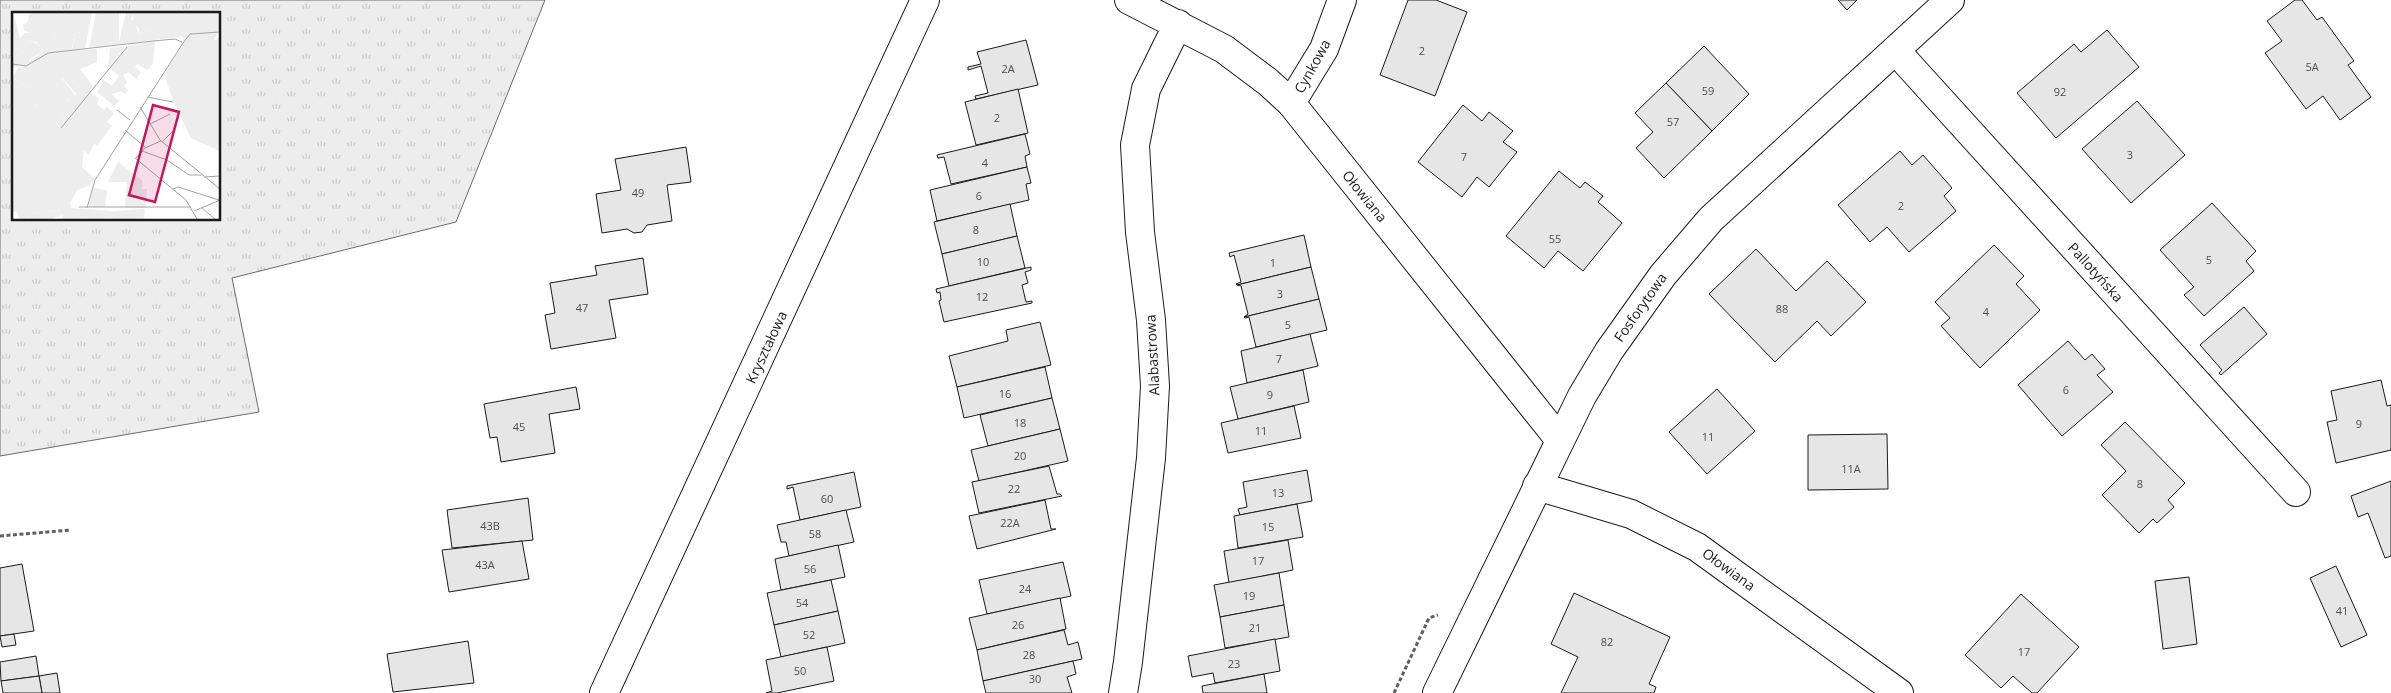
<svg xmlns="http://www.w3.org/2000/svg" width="2391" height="693" font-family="'Open Sans',sans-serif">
<defs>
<pattern id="grass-tufts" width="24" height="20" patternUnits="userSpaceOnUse" patternTransform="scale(1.25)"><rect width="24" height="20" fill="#ededed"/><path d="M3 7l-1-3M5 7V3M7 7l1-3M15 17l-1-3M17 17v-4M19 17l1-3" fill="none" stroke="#cbcbcb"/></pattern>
</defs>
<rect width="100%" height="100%" fill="#fff"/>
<path fill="url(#grass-tufts)" stroke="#6a6a6a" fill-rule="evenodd" d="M0,0H545L456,222L232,278L259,412L0,456ZM14,14H219V219H14Z"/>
<g fill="#e6e6e6" stroke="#1a1a1a">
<polygon points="1408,0 1436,0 1467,12 1435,96 1380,75"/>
<polygon points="1838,0 1857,0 1847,10"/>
<polygon points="2295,0 2302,0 2317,20 2322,17 2354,61 2348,65 2371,97 2340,120 2323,96 2306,109 2265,53 2282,41 2267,21"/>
<polygon points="2107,30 2139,67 2056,138 2017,93 2074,44 2081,52"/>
<polygon points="1026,40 1038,85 976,99 975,96 988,93 981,66 968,70 968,67 981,64 977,52"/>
<polygon points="1704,46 1749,94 1712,131 1666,83"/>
<polygon points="1666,83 1712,131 1664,178 1636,148 1653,132 1635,113"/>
<polygon points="1018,89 1028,133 976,145 965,102"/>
<polygon points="2137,101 2185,155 2131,203 2082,149"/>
<polygon points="1463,105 1482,121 1489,112 1513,131 1503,142 1517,152 1489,187 1477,177 1462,197 1418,162"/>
<polygon points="1025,134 1030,154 1025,156 1027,167 951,184 944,157 938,158 937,155"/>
<polygon points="686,147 691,182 667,185 672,221 647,225 642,232 634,233 627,229 602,233 596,194 621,190 615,159"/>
<polygon points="1900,151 1912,165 1923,155 1952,188 1944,196 1956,211 1909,252 1887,227 1870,242 1838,205"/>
<polygon points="1027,167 1031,183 1026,184 1029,200 937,221 930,190"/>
<polygon points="1559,171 1580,188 1585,182 1603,196 1598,202 1622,223 1583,271 1558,251 1544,268 1506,236"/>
<polygon points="2212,203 2256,251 2246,261 2254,271 2204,316 2184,295 2194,287 2160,250"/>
<polygon points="1010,204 1017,236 942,254 934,222"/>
<polygon points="1304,235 1311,267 1237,285 1236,284 1241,282 1234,255 1230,257 1229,253"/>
<polygon points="1017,236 1025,268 949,286 942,254"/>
<polygon points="1994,245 2024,276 2016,284 2040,310 1980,368 1941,326 1950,318 1935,302"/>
<polygon points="1756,249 1796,291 1827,261 1866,302 1831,336 1817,321 1775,362 1709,294"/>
<polygon points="643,258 648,294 609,300 616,338 551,349 545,315 555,313 550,283 597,275 595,266"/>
<polygon points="1031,267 1031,270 1025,272 1028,283 1022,285 1026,302 1032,301 1032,303 944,322 939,301 941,300 940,292 937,293 936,289"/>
<polygon points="1311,267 1319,299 1244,317 1248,314 1241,286 1237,285"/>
<polygon points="1319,299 1327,330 1256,347 1249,317 1245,318 1244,317"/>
<polygon points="2244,307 2267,334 2221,375 2219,373 2222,370 2200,345"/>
<polygon points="1040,322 1051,365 957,387 949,356 1008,341 1006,330"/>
<polygon points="1310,334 1318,366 1247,383 1241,351"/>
<polygon points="2068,341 2085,360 2092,354 2105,369 2097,375 2113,392 2062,436 2018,385"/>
<polygon points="1045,367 1052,398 964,418 957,387"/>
<polygon points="1303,370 1309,402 1238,419 1230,387"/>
<polygon points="2381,380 2387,406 2391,405 2391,450 2336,463 2327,422 2337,420 2331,391"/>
<polygon points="576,387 580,409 549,414 555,453 501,462 497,437 490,438 484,404"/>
<polygon points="1717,389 1755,431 1707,474 1669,432"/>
<polygon points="1052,398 1060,429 988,446 980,415"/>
<polygon points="1294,406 1301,438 1228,453 1221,423"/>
<polygon points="2125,422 2185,483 2168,500 2174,507 2157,523 2153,519 2139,533 2102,495 2126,471 2101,445"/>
<polygon points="1060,429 1068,461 979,481 971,450"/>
<polygon points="1887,434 1888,489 1808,490 1808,435"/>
<polygon points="1049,466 1057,494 1060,494 1062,496 979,513 972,482"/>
<polygon points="1307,470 1312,501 1240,515 1238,509 1247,507 1243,482"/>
<polygon points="854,472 861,507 800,520 793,487 787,489 787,486"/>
<polygon points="2391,481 2391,556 2385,558 2368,513 2358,517 2351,496"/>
<polygon points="528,498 533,540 452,548 447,510"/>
<polygon points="1045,500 1051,529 1056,529 977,549 969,516"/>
<polygon points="1297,504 1303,537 1238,548 1234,516"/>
<polygon points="846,510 854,542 789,556 786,542 781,542 777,525"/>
<polygon points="1288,540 1293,570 1229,583 1224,551"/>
<polygon points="522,541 529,579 449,592 442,550"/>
<polygon points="838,545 845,577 781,590 775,559"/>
<polygon points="1063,562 1071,596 987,614 979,580"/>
<polygon points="22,564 34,631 0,636 0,568"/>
<polygon points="2336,566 2367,635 2341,647 2310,578"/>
<polygon points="1279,573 1284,605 1220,617 1214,585"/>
<polygon points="2189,577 2197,644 2163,649 2155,581"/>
<polygon points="831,580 838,611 774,625 767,593"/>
<polygon points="1574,593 1670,637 1649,684 1656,687 1654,693 1561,693 1578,657 1551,644"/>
<polygon points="2021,594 2079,647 2037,693 2032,693 2013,676 2001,688 1965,655"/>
<polygon points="1060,598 1066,629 977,650 969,618"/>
<polygon points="1284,605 1289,637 1225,648 1220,617"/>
<polygon points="838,611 845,643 781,657 774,625"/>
<polygon points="1064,630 1068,645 1078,642 1082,659 983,681 977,650"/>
<polygon points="14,634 16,645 2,647 0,636"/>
<polygon points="1275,639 1280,671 1215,683 1213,673 1192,677 1188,656"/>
<polygon points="468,641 474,683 393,692 387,654"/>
<polygon points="827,647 834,681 777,693 766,693 772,691 766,660"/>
<polygon points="36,656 39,676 1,681 0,662"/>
<polygon points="1073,661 1076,674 1067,677 1072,693 986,693 983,681"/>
<polygon points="57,673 60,693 42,693 39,676"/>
<polygon points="1264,674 1267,693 1203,693 1202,686"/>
<polygon points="39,676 42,693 3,693 1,681"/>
</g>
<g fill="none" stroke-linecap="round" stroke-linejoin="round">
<g stroke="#1a1a1a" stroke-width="30">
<g id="street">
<polyline points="1129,0 1224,49 1268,82 1291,103 1559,439"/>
<polyline points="1896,51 2296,492"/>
<polyline points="1291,103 1324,49 1342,0"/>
<polyline points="1537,486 1631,514 1697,547 1899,693"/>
<polyline points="604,693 925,0"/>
<polyline points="1123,693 1128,662 1151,458 1155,386 1151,320 1140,232 1135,145 1146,89 1178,24"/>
<polyline points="1437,693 1582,396 1609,351 1663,275 1711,219 1950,0"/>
</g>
</g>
<g stroke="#5f5f5f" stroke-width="3" stroke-dasharray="4 2.5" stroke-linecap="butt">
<polyline points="0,536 71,530"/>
<polyline points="1394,693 1429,618 1438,615"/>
</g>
<use href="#street" stroke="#fff" stroke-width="28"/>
</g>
<g text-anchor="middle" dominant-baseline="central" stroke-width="4" stroke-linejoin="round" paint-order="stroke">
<g font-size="11" fill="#4d4d4d">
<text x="1422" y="50">2</text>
<text x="2312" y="66">5A</text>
<text x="1008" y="68">2A</text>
<text x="1708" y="90">59</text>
<text x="2060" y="91">92</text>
<text x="997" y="117">2</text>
<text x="1673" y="121">57</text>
<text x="2130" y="154">3</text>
<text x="1464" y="156">7</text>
<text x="985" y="162">4</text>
<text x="638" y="192">49</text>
<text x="979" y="195">6</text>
<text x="1901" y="205">2</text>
<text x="976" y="229">8</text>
<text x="1555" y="238">55</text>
<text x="2209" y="259">5</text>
<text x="983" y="261">10</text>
<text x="1273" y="262">1</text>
<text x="1280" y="293">3</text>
<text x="982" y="296">12</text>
<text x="582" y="307">47</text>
<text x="1782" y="308">88</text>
<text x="1986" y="311">4</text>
<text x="1288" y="324">5</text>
<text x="1279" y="358">7</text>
<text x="2066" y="389">6</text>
<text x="1005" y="393">16</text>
<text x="1270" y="394">9</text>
<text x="1020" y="422">18</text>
<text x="2359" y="423">9</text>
<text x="519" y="426">45</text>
<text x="1261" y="430">11</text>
<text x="1708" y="436">11</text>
<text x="1020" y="455">20</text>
<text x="1851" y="468">11A</text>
<text x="2140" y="483">8</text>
<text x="1014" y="488">22</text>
<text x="1278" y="492">13</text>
<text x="827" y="498">60</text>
<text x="1010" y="522">22A</text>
<text x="490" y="525">43B</text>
<text x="1268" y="526">15</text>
<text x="815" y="533">58</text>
<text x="1258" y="560">17</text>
<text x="485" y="564">43A</text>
<text x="810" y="568">56</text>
<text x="1025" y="588">24</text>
<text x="1249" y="595">19</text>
<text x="802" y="602">54</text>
<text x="2342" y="610">41</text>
<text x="1018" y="624">26</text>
<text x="1255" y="627">21</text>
<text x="809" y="634">52</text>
<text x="1607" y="641">82</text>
<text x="2024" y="651">17</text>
<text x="1029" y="654">28</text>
<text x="1234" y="663">23</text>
<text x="800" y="670">50</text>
<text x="1035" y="678">30</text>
</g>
<g font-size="14" fill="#1a1a1a" stroke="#fff">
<text transform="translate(1312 66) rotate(-61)">Cynkowa</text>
<text transform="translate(1365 196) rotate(51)">Ołowiana</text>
<text transform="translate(2096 272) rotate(48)">Pallotyńska</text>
<text transform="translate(1640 307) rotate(-55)">Fosforytowa</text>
<text transform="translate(766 347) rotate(-65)">Kryształowa</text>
<text transform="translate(1152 355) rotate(-93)">Alabastrowa</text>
<text transform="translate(1729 569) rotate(36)">Ołowiana</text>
</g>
</g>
<g transform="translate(12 12)">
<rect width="208" height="208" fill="#fff"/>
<path d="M1,0L8,26L13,21L42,20L43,29L40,30L55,38L85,37V50L68,57L81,74L74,84L78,80L87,87L85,92L92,98L95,94L102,101L95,110L100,114L85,134L82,131L77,143L49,117L51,103L45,91L29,114L22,104L30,71L17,75L0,66L7,55H11L37,41L14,53L2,54L0,58V44L11,52L5,43V32L0,29ZM16,29L24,30L32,39L18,49L10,42ZM54,62H55L72,81L63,83L50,67ZM54,87L63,92L69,109L52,94L56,92ZM84,0H107V30L114,0H123L119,7L128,22L137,18L153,26L190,4L191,0H207V20L77,36ZM63,20L76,22L73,36L60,38ZM143,29L141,52L135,58L125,52L123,55L129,60L125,66L128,70L116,60L111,63L115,70L112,74L116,78L113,82L109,79L99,82L107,89L102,94L85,80L90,72L89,66L100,74L107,64L97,55L116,34ZM114,34L97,55H96L98,36ZM106,150L130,168V177H135L133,196H113L115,170H96ZM81,176L95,178L93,195H77ZM59,192V196L100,199L133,197L132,207H51L50,203L39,207H15L17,201L46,199Z" fill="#ededed" fill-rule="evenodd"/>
<path d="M18,0L30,1L80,0L76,22L63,20L59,40L36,32L35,30L43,29L42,20L25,24L12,18L11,12L15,11ZM123,0H191L190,10L184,16L186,22L205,21L202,29L207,25V138L170,36L172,31L170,24L153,26L137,18L128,22L126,15L119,12ZM0,29L5,32V43L11,52L2,50ZM16,29L24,31L32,39L13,50L10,42ZM127,37L135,41V56L123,48ZM54,61L72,81L70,88L50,66ZM0,66L17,75L38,67V73L24,93L25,99L22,104L29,114L44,91L51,97L50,117L72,138L70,155L82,166L77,174L65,178L56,195L46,199L17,201L15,207H7L5,200L0,199ZM53,87L65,93L63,98L71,106L69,110L53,97L51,94L56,92Z" fill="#ededed"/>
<path d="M168,36L207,37V139L179,126L162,91L152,62Z" fill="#ededed"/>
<path fill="none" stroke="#a3a3a3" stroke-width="1" d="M0,52L14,54L36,41L141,29L163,27L170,30M135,85L161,90M128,95L148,128L208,177M105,98L118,108M138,112L158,102M49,116L115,35M113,118L134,136M150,130L163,117M130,139L155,148L177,163H189M123,146L174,188L185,207M124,146L133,136L149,129M192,165L208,164M161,177L166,175L207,188M67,195H179M75,196L83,168L171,31L178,22L208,20M190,196L203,207M182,199L208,188"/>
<path fill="#c2185b" fill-opacity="0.15" stroke="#c2185b" stroke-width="2.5" d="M141,93L167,100L143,190L117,183Z"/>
<rect width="208" height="208" fill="none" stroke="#1a1a1a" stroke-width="2.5"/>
</g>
</svg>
